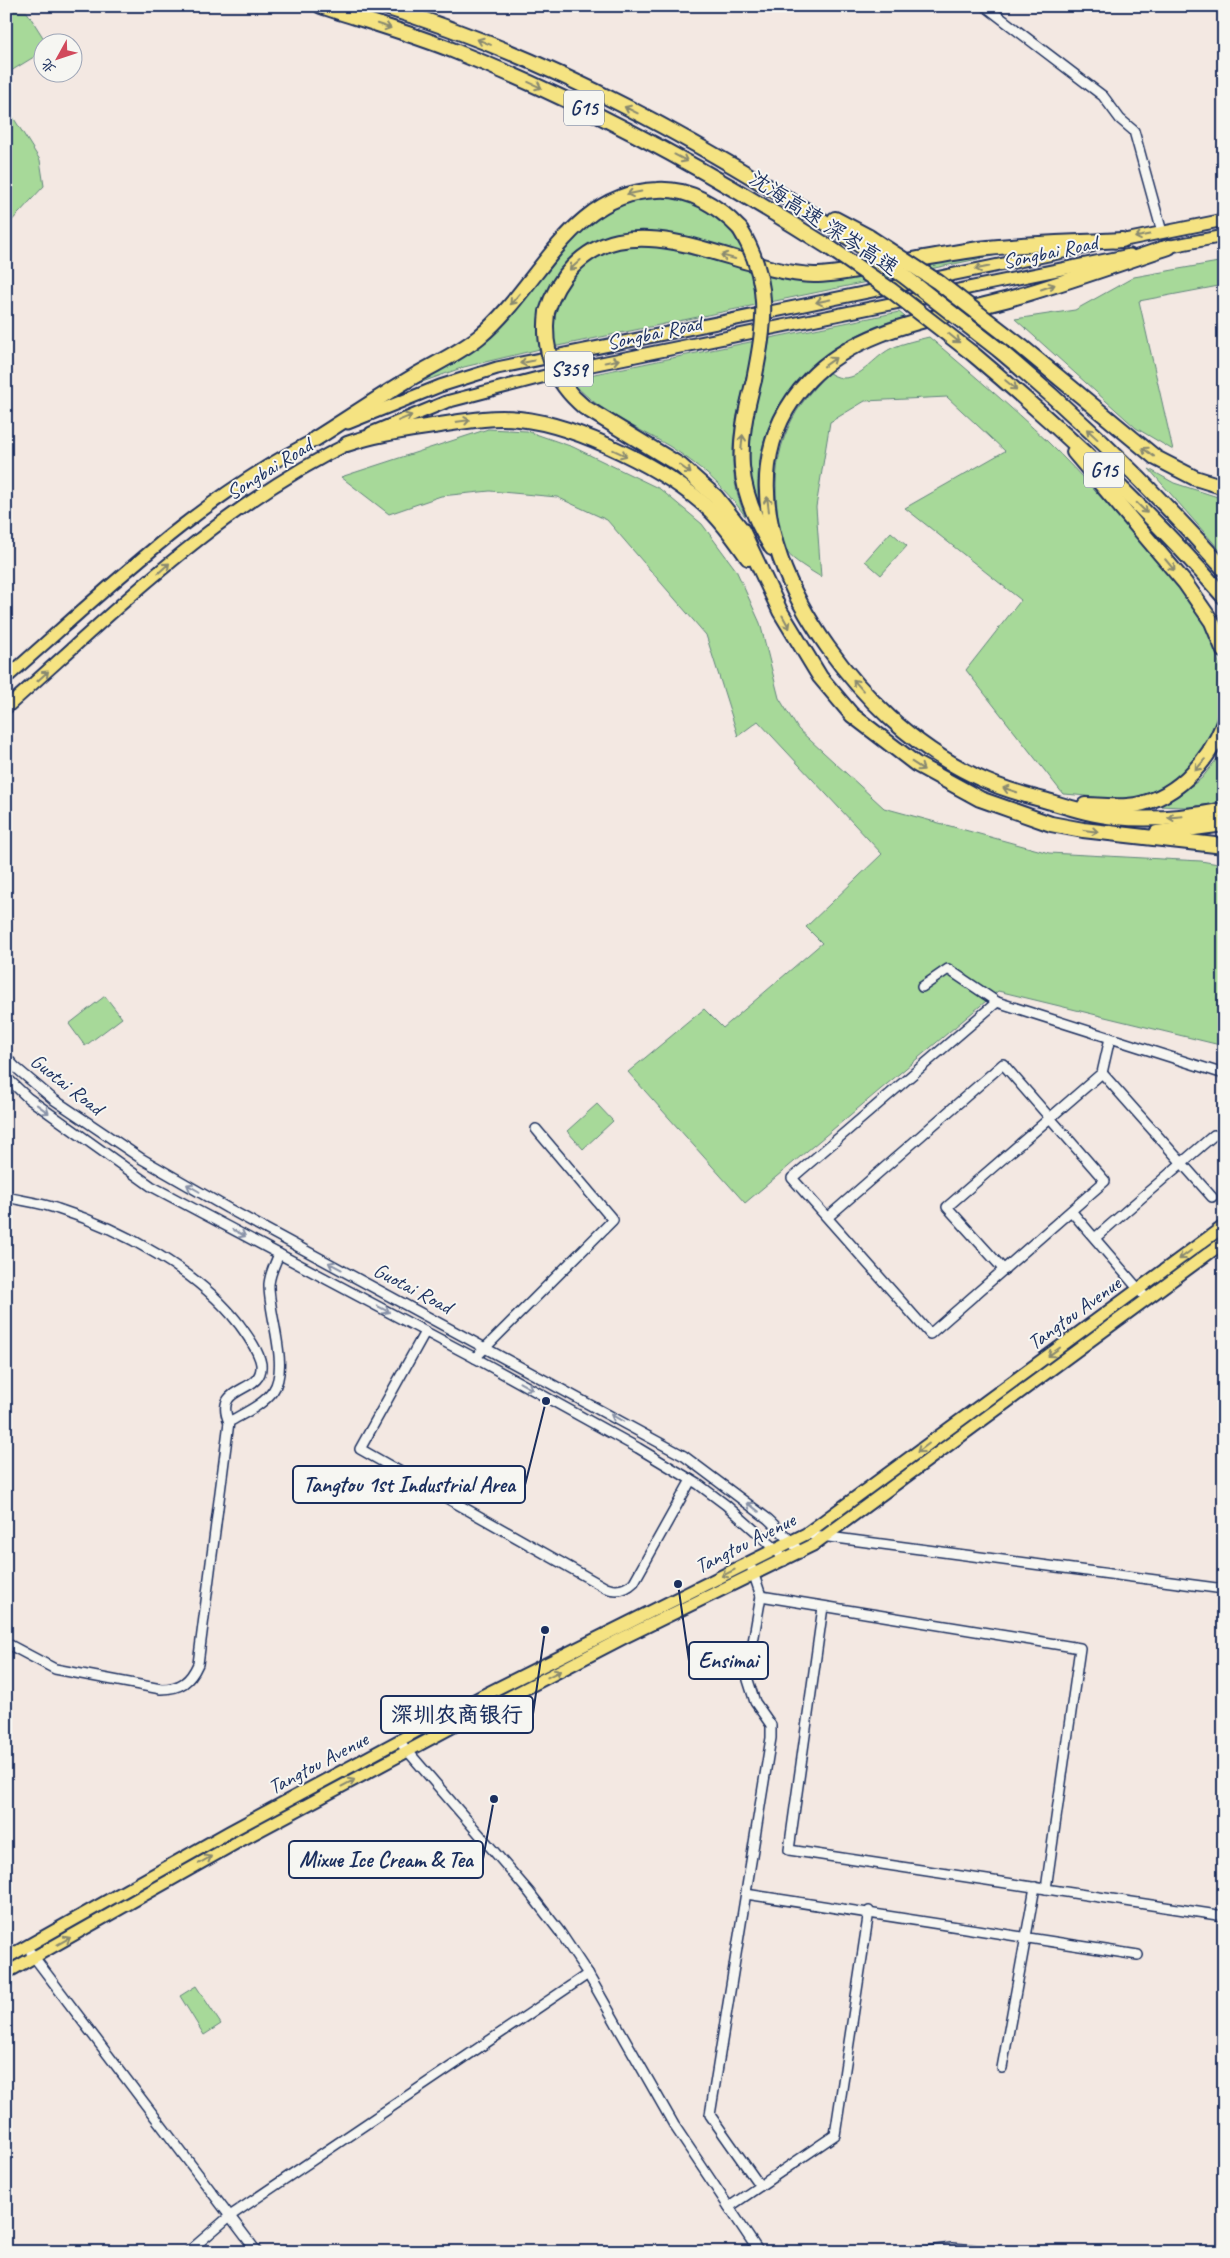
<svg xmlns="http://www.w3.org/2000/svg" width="1230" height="2258" font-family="Caveat,'LXGW WenKai TC',sans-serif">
<rect width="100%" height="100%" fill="#f3e8e2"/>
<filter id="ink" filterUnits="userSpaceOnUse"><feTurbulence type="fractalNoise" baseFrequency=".02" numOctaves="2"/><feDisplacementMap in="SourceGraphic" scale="10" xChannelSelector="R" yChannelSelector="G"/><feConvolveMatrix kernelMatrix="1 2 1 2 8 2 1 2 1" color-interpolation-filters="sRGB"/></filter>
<g filter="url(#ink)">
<g fill="#a7d999" stroke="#61847c">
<polygon points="6,11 27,12 46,42 42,42 42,52 6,74"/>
<polygon points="6,106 40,160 44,186 6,227"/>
<path d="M663,196C705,202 726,219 747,255L647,232C580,232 531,280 540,349L464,367L400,390C431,375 463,361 488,338C535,295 567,222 629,201C639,197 652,197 663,196Z"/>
<path d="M633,245L665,248L782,278L817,282L1007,253L553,347C546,309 566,273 599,255C609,250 622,248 633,245Z"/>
<polygon points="1224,261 1224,285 1139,301 1173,450 1136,428 1015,319 1075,310 1134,277"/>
<path d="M899,312L905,317C817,340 747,411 759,507C737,452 761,393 770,338Z"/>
<path d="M929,337C969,371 1009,405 1048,442C1082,475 1113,511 1145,547C1174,580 1211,619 1219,664C1225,691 1219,719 1205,744C1190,771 1159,795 1128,798C1107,800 1084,795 1063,794L966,670L1021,600L905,508L1005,451L947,397L865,401L830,422L816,507L821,577C813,572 792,560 787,552C781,542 779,527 778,515C770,458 786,412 829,373C856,390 869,359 892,348C903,343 917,340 929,337Z"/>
<path d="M755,341C742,404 718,452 745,516C725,487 698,464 669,446C635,426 596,411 570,379Z"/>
<polygon points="488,429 527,431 573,447 660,489 702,524 736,570 760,623 779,698 798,729 884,808 1049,853 1201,861 1224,865 1224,1046 998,991 745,1203 628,1072 704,1009 723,1028 822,943 806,927 882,854 758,721 738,736 706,635 607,520 557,497 490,491 441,496 389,514 341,477"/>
<polygon points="1149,469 1174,483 1224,499 1224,555"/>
<polygon points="891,532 907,546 881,575 865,561"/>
<polygon points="1224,750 1224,802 1188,807 1155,806 1178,796 1202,778"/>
<polygon points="105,996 122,1018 85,1046 69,1024"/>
<polygon points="597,1104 613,1121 583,1149 567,1131"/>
<polygon points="196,1986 221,2024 204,2035 180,1996"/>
</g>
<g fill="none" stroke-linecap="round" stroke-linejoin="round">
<g stroke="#1b2f5e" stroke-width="12">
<g id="minor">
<polyline points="985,6 1103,96 1120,119 1134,131 1162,232"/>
<polyline points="922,987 948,969 997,1002 1224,1074"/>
<polyline points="6,1057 15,1067 53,1099 142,1159 229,1209 684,1456 768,1519 792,1542 800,1553"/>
<polyline points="1102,1073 1212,1197"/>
<polyline points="6,1077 28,1098 151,1186 475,1358 638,1448 698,1484 726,1505 761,1536 777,1550 784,1561"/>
<path d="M6,1197C23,1201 42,1203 58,1209C122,1229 198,1271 239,1324C247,1335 259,1351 261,1364C264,1395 212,1383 229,1422"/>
<polyline points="1071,1211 1147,1299"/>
<polyline points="828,1217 1003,1064 1105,1181 930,1334 792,1178 997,1002"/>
<polyline points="1095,1238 1214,1135"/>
<polyline points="1004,1270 947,1207 1102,1073 1110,1038"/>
<path d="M425,1332L360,1449L606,1588C617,1592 626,1590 634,1582L691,1480"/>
<polyline points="475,1358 613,1220 536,1129"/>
<polyline points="806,1534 1224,1589"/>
<polyline points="752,1569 761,1596 749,1665 748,1680 755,1702 771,1725 771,1738 710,2115 760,2186"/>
<polyline points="761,1596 1080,1648 1046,1889"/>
<polyline points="823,1607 789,1850 1224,1916"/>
<path d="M6,1643L55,1669L161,1689C180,1689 190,1682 198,1664L229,1422C244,1413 263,1405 273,1391C290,1367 268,1313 269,1284C270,1273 275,1264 279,1254"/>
<polyline points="399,1741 529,1892 560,1932 588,1974 674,2125 759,2252"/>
<polyline points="746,1894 1138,1955"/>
<polyline points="31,1953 257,2252"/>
<polyline points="1002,2068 1035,1887"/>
<polyline points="729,2207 835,2135 869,1911"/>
<polyline points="188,2252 230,2216 588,1974"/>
<polyline points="920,2252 952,2248 1001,2252"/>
</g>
</g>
<g stroke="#1b2f5e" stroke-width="15">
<g id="major">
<polyline points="1115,242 1224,220"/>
<polyline points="1161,248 1224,236"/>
<polyline points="348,423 440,386 497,368 1092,246"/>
<polyline points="371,433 446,402 572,369 1130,255"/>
<path d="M6,678C106,590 202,495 322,436"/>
<path d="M6,708C116,610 220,505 354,441"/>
<polyline points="6,1958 229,1832 482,1696 806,1534 1224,1226"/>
<polyline points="6,1973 236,1843 488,1708 625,1637 813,1545 1224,1242"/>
</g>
</g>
<g stroke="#1b2f5e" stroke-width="18">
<g id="highway">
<path d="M321,6C366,21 413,34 457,52C588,104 711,172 830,248"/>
<path d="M382,6C551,57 708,146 854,241"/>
<polyline points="835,219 869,237"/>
<path d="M1169,247C1117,264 1065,283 1012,298C943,318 861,325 809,380C710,484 805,640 890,718C915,741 944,761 975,776C997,787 1020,794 1044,800C1068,807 1092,815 1116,817C1151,821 1189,817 1224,810"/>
<path d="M547,312C557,278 582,249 618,241C680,228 751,273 814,275C834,275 855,270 874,267C909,261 944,254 979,249C1026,243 1075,243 1122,240"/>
<polyline points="1022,347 1156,458 1195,478 1224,487"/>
<path d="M999,350C1079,417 1155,491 1224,569"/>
<path d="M973,354C1062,429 1147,508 1224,597"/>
<path d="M754,380C736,447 734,487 772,548"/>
<polyline points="584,407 681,466 716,497 742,530 780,611 820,677 852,715 916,764 980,799 1051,824 1083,830 1224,846"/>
<path d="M315,439C347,419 379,397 411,378C434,364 458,354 479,337C539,288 569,193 657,190C690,188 718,206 740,229"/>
<path d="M347,444C378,433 408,430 440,425C466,421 492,416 519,419C577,425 669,470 711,511C725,525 737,542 748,558"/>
<polyline points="1074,452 1185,583 1212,622 1224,651"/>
<path d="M1085,805C1099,805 1114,807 1127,806C1174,802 1208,763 1224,723"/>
<polyline points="1157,833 1224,824"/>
</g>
</g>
<use href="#minor" stroke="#f6f6f2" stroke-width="9"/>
<use href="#major" stroke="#f5e382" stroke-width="11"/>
<use href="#highway" stroke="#f5e382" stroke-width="14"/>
<g stroke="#1b2f5e" stroke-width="18" stroke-linecap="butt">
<g id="highway-bridge">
<path d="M740,229C772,281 765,324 754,380"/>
<polyline points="869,237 938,282 1022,347"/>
<polyline points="854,241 904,276 999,350"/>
<polyline points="830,248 892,291 973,354"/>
<path d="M547,312C542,351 554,382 584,407"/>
</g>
</g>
<use href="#highway-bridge" stroke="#f5e382" stroke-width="14"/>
</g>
<defs><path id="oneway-shaft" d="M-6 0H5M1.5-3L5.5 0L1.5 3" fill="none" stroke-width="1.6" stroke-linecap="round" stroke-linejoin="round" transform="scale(1.25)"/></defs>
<g stroke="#888970">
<use href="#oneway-shaft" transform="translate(384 26) rotate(18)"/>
<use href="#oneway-shaft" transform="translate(484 42) rotate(-158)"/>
<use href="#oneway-shaft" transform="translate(535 85) rotate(24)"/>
<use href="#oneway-shaft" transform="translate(631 110) rotate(-154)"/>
<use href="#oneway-shaft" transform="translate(681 158) rotate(28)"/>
<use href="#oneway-shaft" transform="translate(634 193) rotate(168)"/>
<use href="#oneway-shaft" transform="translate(1142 236) rotate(169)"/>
<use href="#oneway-shaft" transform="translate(728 257) rotate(-165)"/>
<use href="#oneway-shaft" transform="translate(575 265) rotate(138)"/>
<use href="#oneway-shaft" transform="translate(982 268) rotate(168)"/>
<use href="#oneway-shaft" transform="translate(1048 287) rotate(-19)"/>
<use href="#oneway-shaft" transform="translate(515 299) rotate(130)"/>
<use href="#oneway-shaft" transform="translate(823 301) rotate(168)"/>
<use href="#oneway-shaft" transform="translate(954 338) rotate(39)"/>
<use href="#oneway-shaft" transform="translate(612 361) rotate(-12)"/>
<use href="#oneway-shaft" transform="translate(527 362) rotate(168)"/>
<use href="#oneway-shaft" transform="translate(830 362) rotate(-36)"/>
<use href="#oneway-shaft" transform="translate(1011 385) rotate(40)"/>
<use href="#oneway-shaft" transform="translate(405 418) rotate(-23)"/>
<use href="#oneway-shaft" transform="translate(463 421) rotate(-8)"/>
<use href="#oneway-shaft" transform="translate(1092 434) rotate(-137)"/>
<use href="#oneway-shaft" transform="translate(742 442) rotate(-84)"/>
<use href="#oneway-shaft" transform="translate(1148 452) rotate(-144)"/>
<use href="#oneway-shaft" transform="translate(620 453) rotate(25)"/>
<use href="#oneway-shaft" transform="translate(685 469) rotate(37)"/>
<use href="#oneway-shaft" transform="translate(768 504) rotate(-97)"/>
<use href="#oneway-shaft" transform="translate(1142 508) rotate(45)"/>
<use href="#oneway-shaft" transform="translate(1170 565) rotate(50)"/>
<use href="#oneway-shaft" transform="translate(164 568) rotate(-42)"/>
<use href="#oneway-shaft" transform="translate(786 622) rotate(61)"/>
<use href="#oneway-shaft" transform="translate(43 676) rotate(-42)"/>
<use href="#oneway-shaft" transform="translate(858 685) rotate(-131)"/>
<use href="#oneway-shaft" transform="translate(1200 765) rotate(130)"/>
<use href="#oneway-shaft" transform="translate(918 766) rotate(33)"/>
<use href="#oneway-shaft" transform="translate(1010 790) rotate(-162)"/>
<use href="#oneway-shaft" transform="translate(1175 817) rotate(175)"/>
<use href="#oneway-shaft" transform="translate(1091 831) rotate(7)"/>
<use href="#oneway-shaft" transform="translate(1185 1255) rotate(143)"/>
<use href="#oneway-shaft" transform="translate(1054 1352) rotate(144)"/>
<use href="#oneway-shaft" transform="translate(923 1448) rotate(143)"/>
<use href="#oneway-shaft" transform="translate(728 1573) rotate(153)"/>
<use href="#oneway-shaft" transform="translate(554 1674) rotate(-27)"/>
<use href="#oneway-shaft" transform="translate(348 1783) rotate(-28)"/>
<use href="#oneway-shaft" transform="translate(205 1860) rotate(-30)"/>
<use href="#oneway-shaft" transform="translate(64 1941) rotate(-29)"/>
</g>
<g stroke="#8892a8">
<use href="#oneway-shaft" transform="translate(43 1109) rotate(36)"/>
<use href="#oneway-shaft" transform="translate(193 1188) rotate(-150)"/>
<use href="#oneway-shaft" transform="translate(239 1233) rotate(28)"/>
<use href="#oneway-shaft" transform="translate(335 1266) rotate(-152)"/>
<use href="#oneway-shaft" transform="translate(383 1309) rotate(28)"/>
<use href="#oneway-shaft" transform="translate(526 1386) rotate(29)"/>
<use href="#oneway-shaft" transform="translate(617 1418) rotate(-151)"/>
<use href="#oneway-shaft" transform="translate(753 1507) rotate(-142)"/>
</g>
</g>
<g text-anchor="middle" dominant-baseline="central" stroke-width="4" stroke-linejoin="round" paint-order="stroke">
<g fill="#f6f6f2" stroke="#5d6b8a" stroke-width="1">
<rect x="564" y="90.5" width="40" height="35" rx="4"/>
<rect x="545" y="351.5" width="48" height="35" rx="4"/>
<rect x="1084" y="452.5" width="40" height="35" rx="4"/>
</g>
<g font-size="20" font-weight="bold" fill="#1b2f5e">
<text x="584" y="108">G15</text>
<text x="569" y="369">S359</text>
<text x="1104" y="470">G15</text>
</g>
<g font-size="21" fill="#1b2f5e" stroke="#f6f6f2">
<text transform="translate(824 223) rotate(33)">沈海高速 深岑高速</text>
<text transform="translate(1050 252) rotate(-12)">Songbai Road</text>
<text transform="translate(654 333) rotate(-12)">Songbai Road</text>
<text transform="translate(269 469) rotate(-32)">Songbai Road</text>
<text transform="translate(67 1084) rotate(38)">Guotai Road</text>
<text transform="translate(413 1288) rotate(28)">Guotai Road</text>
<text transform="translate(1074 1313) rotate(-36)">Tangtou Avenue</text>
<text transform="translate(745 1543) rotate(-27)">Tangtou Avenue</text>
<text transform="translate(318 1763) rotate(-28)">Tangtou Avenue</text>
</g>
</g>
<path fill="none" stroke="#1b2f5e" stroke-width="2" d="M546 1401L525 1485M678 1584L689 1661M545 1630L533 1714M494 1799L483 1859"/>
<g fill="#1b2f5e" stroke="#f6f6f2" stroke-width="2">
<circle cx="546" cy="1401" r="5"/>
<circle cx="678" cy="1584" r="5"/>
<circle cx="545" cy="1630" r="5"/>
<circle cx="494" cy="1799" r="5"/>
</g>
<g fill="#f6f6f2" stroke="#1b2f5e" stroke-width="2">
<rect x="293" y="1466" width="232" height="37" rx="5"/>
<rect x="689" y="1642" width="79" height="37" rx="5"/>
<rect x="381" y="1696" width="152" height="37" rx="5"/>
<rect x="289" y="1841" width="194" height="37" rx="5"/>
</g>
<g font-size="22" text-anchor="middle" font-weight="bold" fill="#1b2f5e">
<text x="409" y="1492">Tangtou 1st Industrial Area</text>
<text x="728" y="1668">Ensimai</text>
<text x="457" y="1722">深圳农商银行</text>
<text x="386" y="1867">Mixue Ice Cream &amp; Tea</text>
</g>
<rect width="1230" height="2258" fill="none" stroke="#f6f6f2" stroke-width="25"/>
<rect x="12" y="12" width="1205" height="2233" fill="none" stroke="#1b2f5e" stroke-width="2" filter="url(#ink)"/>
<g transform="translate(58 58) rotate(230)"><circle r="24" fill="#f6f6f2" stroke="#9ea6b7"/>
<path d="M0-4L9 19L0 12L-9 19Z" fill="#d1495b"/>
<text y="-8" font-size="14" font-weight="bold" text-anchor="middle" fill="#1b2f5e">北</text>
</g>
</svg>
